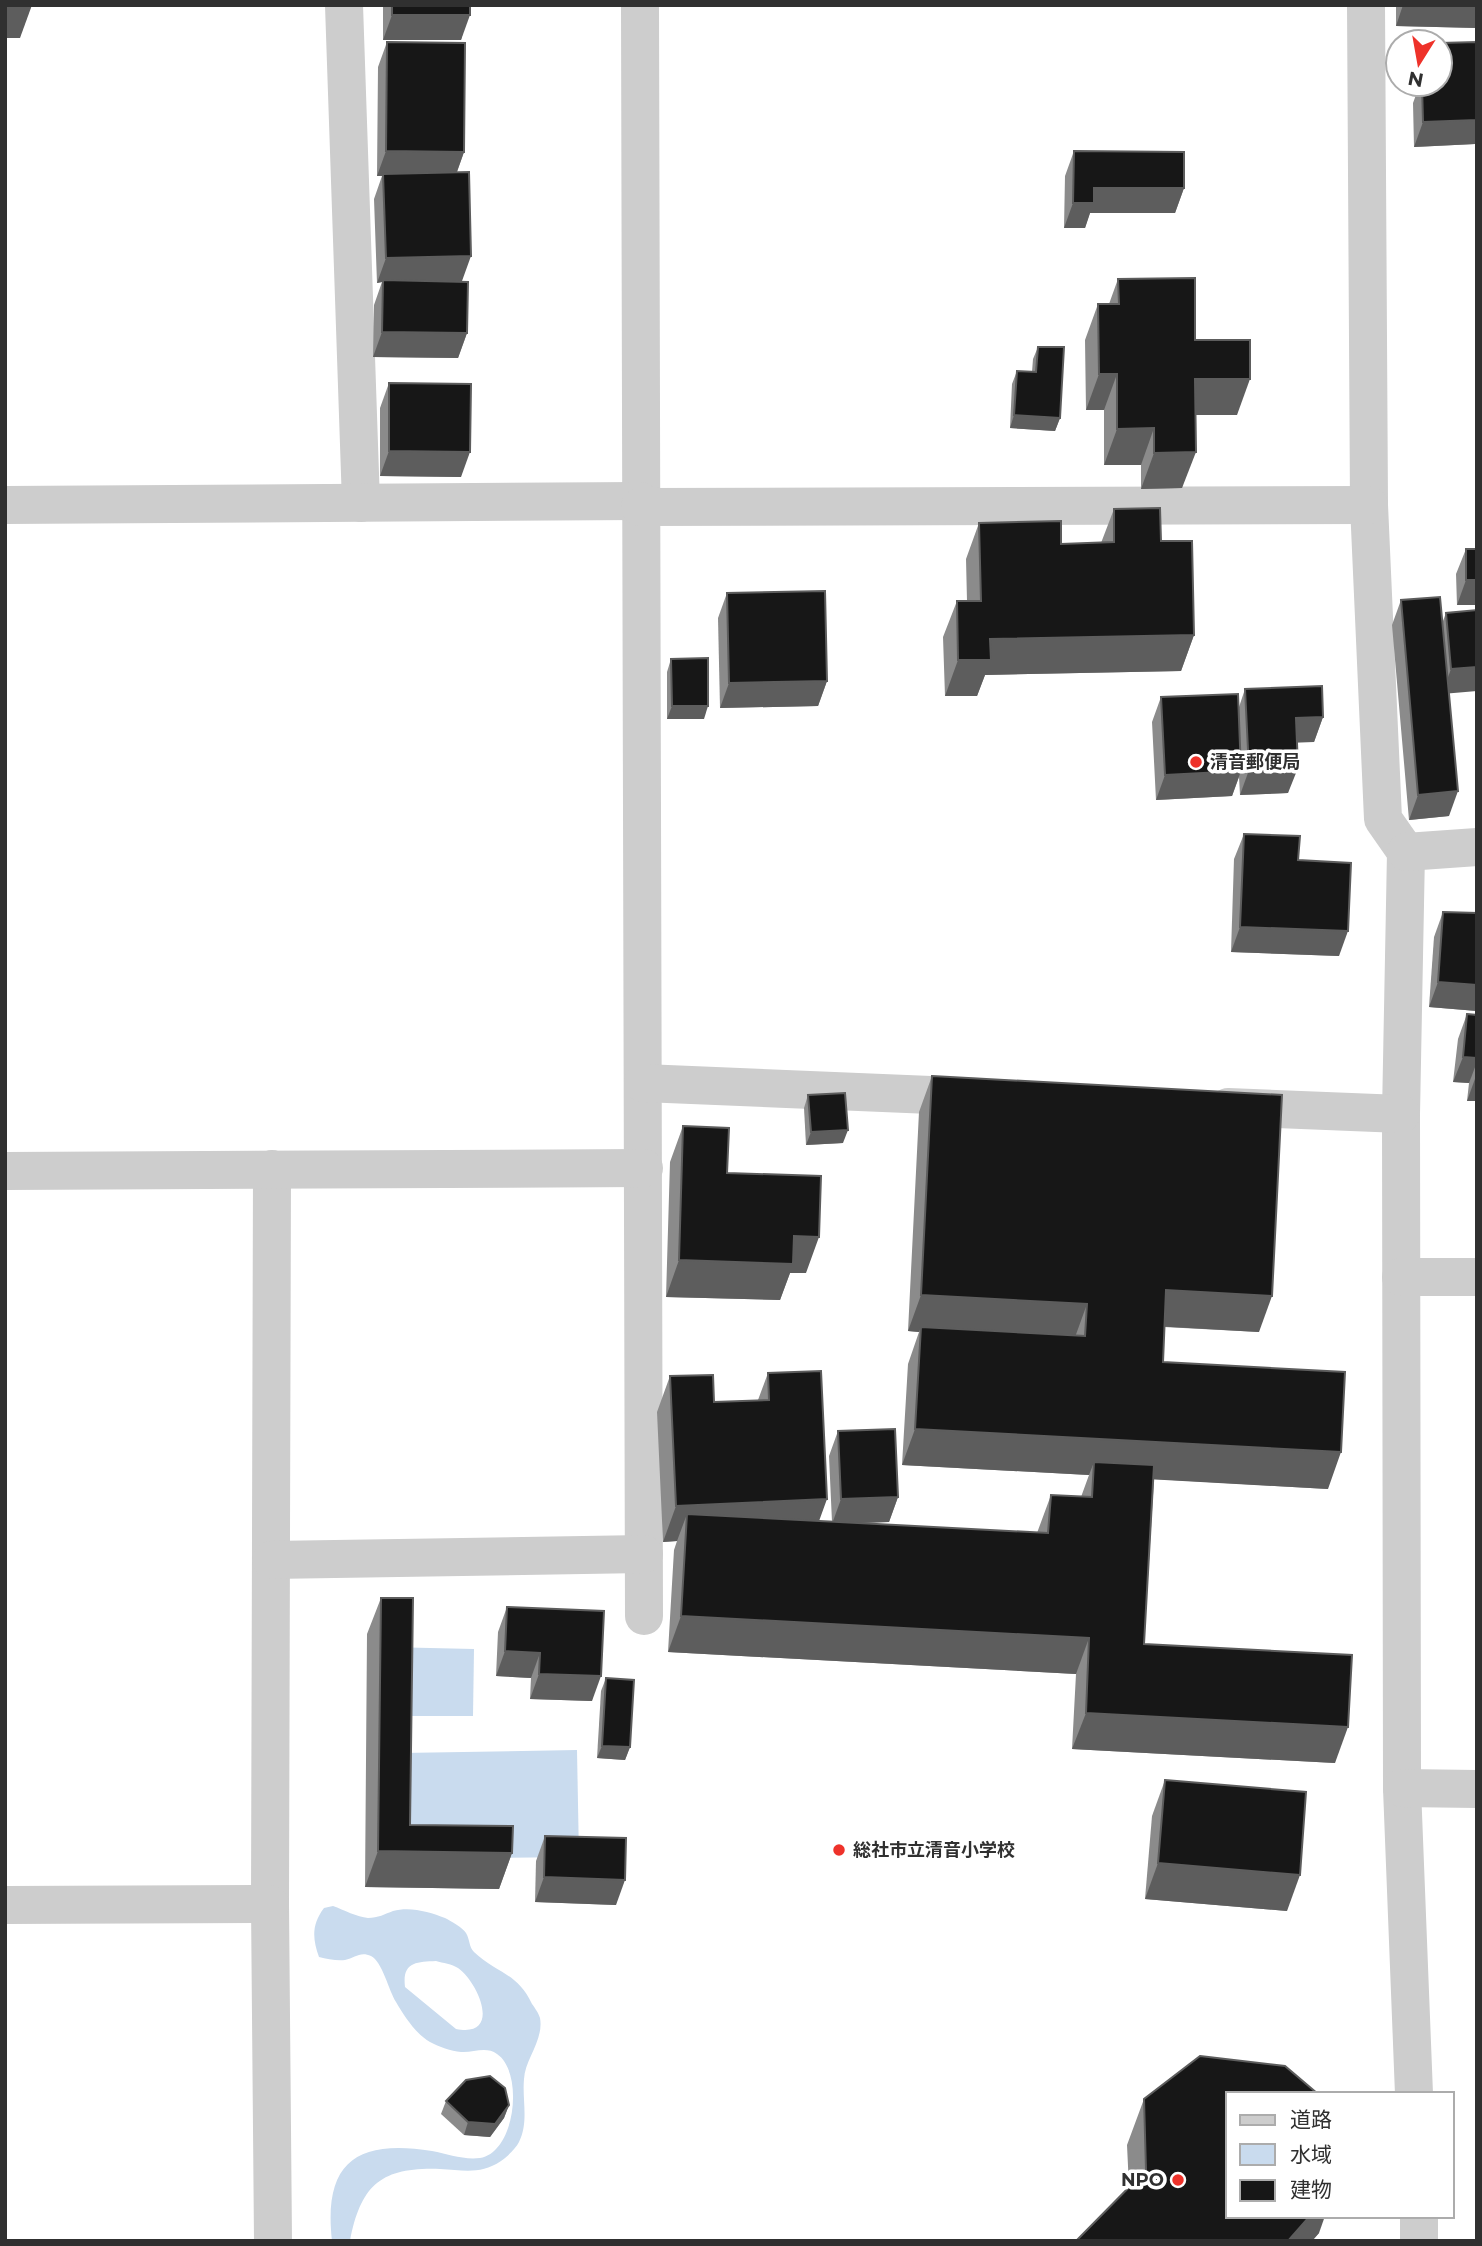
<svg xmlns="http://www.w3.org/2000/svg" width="1482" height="2246" font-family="Montserrat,'Noto Sans JP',sans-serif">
<rect width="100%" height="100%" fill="#fff"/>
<g fill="#c9dbee" fill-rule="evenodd">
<polygon points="386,1647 474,1649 473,1716 386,1716"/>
<polygon points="577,1750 579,1857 402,1859 401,1753"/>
<path d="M333,1906C344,1910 357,1917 368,1918C378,1918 385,1914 393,1911C410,1906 430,1912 445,1918C451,1921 463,1928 466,1933C470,1940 469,1947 474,1952C497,1974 517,1972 532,2004C535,2008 539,2014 540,2018C544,2040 525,2059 524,2079C522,2100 529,2122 519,2142C516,2148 507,2157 501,2161C480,2175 463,2170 440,2169C382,2167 361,2184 350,2241H332C323,2162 357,2139 432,2151C448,2154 463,2160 480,2158C516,2152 524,2072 497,2054C486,2046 473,2053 461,2052C451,2051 439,2047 430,2042C416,2034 404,2016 396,2002C389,1991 382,1961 371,1956C360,1951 355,1958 345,1960C337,1961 327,1959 319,1957C312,1938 312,1924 324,1908ZM436,1961C443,1963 452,1964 458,1968C479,1983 502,2038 456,2029L405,1987C402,1962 416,1962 436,1961Z"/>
</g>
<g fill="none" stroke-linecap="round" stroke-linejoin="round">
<g stroke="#cdcdcd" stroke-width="38">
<polyline points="344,5 361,503"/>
<polyline points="640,5 644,1616"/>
<polyline points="1366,5 1369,505 1383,819 1406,852 1401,1114 1402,1788 1414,2094"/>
<polyline points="5,505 640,501"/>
<polyline points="640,507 1369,505"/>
<polyline points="1406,852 1477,847"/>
<polyline points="643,1083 979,1097"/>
<polyline points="1228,1107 1401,1114"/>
<polyline points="272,1169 270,1904 273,2241"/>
<polyline points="5,1171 644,1168"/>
<polyline points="1401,1277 1477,1277"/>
<polyline points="271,1560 644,1554"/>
<polyline points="1402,1788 1477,1789"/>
<polyline points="5,1905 270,1904"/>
<polyline points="1419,2216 1419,2241"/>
</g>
</g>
<g fill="#8b8b8b">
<polygon points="383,5 470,5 461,40 383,40"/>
<polygon points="1396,5 1477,5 1477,28 1396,26"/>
<polygon points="387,42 464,152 457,172 462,281 443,281 467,333 458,358 373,357 374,305 382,282 377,283 374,199 382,176 377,176 378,67"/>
<polygon points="1477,42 1477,140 1475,144 1414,147 1413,103 1420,84 1440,84"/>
<polygon points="1074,151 1184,188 1175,213 1090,213 1085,228 1064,228 1065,176"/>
<polygon points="1118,279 1195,340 1237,415 1195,415 1182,488 1141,489 1141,465 1104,465 1104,410 1086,410 1085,340 1098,304 1109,304"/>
<polygon points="1038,347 1060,418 1055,431 1010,428 1012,384 1017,371 1032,372 1033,359"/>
<polygon points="389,383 461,477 380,476 380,408"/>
<polygon points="1114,509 1161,541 1194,635 1181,671 985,675 977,696 945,696 943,637 957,601 967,601 966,559 979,523 1061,544 1101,543"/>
<polygon points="1466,549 1477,549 1477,605 1457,605 1456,574"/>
<polygon points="727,593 827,681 818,706 720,708 718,618"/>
<polygon points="1401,600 1443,621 1446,613 1477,610 1449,693 1449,816 1409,820 1392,625"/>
<polygon points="671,659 704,719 667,719 667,672"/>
<polygon points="1245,689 1323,717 1314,742 1297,742 1288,793 1240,795 1239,777 1232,796 1156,800 1152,722 1161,697 1239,707"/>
<polygon points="1244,834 1298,860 1339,956 1231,952 1234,859"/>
<polygon points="1443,912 1477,913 1477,1011 1429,1007 1434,937"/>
<polygon points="1467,1014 1477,1015 1477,1101 1467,1101 1469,1083 1453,1082 1458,1039"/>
<polygon points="932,1076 1259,1332 1164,1327 1163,1362 1328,1489 1154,1479 1144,1644 1335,1763 1072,1749 1076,1674 668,1652 674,1550 677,1541 663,1542 657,1412 670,1376 714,1402 758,1400 768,1373 819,1521 832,1522 829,1456 838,1431 898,1497 889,1522 857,1523 1037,1533 1051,1495 1081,1497 1089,1475 902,1465 908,1364 919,1332 908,1331 919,1112"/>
<polygon points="808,1095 843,1143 806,1145 804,1108"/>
<polygon points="683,1126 727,1173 806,1273 790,1273 780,1300 666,1297 670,1162"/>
<polygon points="381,1598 410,1825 512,1853 499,1889 365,1887 367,1634"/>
<polygon points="507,1607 592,1701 530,1699 531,1678 496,1676 498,1632"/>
<polygon points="606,1678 630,1747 625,1760 597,1758 601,1691"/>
<polygon points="1165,1780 1287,1911 1145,1899 1152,1816"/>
<polygon points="545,1836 616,1905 535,1902 536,1861"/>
<polygon points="1144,2099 1319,2233 1312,2241 1076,2241 1129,2187 1127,2145"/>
<polygon points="446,2101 509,2105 504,2118 490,2137 464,2135 441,2114"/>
</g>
<g fill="#5d5d5d">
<polygon points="5,5 32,5 20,38 5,38"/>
<polygon points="1403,5 1477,5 1477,28 1396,26"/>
<polygon points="392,15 470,15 461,40 383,40"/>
<polygon points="1477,120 1477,140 1475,144 1414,147 1423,122"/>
<polygon points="386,151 464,152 455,177 383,174 382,176 377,176"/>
<polygon points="1094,188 1184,188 1175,213 1090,213 1085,228 1064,228 1073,203"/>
<polygon points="471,256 462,281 383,282 383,280 382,282 377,283 386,258"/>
<polygon points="382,332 467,333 458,358 373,357"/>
<polygon points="1099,374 1117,374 1104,410 1086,410"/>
<polygon points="1195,379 1250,379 1237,415 1182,415"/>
<polygon points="1014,415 1060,418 1055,431 1010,428"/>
<polygon points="1154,428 1141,465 1104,465 1117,429"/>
<polygon points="389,451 470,452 461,477 380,476"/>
<polygon points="1196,452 1182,488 1141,489 1154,453"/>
<polygon points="1466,580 1477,580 1477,605 1457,605"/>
<polygon points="1194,635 1181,671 985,675 977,696 945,696 958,660 990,639"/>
<polygon points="1477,667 1477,691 1442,694 1451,669"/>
<polygon points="827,681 818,706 720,708 729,683"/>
<polygon points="672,706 708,706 704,719 667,719"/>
<polygon points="1323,717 1314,742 1287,743 1296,718"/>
<polygon points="1298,768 1288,793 1240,795 1249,770"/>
<polygon points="1241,771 1232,796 1156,800 1165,775"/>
<polygon points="1458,791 1449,816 1409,820 1418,795"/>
<polygon points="1240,927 1348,931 1339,956 1231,952"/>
<polygon points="1438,982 1477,985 1477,1011 1429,1007"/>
<polygon points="1463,1057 1477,1058 1477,1062 1469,1083 1453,1082"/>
<polygon points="1476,1076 1477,1101 1467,1101"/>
<polygon points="848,1130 843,1143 806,1145 811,1132"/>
<polygon points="794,1236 819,1237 806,1273 790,1273 780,1300 666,1297 679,1260"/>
<polygon points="1166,1290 1272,1296 1259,1332 1153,1326"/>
<polygon points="921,1295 1087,1304 1074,1340 921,1327 919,1332 908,1331"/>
<polygon points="915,1429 1341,1452 1328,1489 1093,1476 1094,1462 1089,1475 902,1465"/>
<polygon points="898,1497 889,1522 832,1524 841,1499"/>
<polygon points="827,1499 814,1535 687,1514 677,1541 663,1542 676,1506"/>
<polygon points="681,1616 1089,1638 1076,1674 668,1652"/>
<polygon points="505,1651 540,1653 531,1678 496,1676"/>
<polygon points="539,1674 601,1676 592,1701 530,1699"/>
<polygon points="1086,1713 1348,1727 1335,1763 1072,1749"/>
<polygon points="602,1746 630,1747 625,1760 597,1758"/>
<polygon points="378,1851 512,1853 499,1889 365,1887"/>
<polygon points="1158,1863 1300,1875 1287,1911 1145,1899"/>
<polygon points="544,1877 625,1880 616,1905 535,1902"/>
<polygon points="509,2105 504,2118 490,2137 464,2135 468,2122"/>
<polygon points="1310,2216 1325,2216 1319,2233 1312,2241 1288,2241"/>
</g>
<g fill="#171717" stroke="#5d5d5d" stroke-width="2">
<rect x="392" y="5" width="78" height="10"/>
<polygon points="387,42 465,43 464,152 386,151"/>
<polygon points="1477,42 1477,120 1423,122 1422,84 1440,84 1440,43"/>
<polygon points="1074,151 1184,152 1184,188 1094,188 1094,203 1073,203"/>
<polygon points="469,172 471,256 386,258 383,174"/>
<polygon points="1195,278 1195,340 1250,340 1250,379 1195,379 1196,452 1154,453 1154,428 1117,429 1117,374 1099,374 1098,304 1119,304 1118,279"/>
<polygon points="383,280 468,282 467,333 382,332"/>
<polygon points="1038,347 1064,347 1060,418 1014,415 1017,371 1036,372"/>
<polygon points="389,383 471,384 470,452 389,451"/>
<polygon points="1160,508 1161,541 1192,541 1194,635 990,639 991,660 958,660 957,601 981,601 979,523 1061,521 1061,544 1114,542 1114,509"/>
<rect x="1466" y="549" width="11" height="31"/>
<polygon points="825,591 827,681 729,683 727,593"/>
<polygon points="1440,597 1458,791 1418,795 1401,600"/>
<polygon points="1477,610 1477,667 1451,669 1446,613"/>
<polygon points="708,658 708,706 672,706 671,659"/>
<polygon points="1322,686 1323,717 1296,718 1298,768 1249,770 1245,689"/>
<polygon points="1238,694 1241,771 1165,775 1161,697"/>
<polygon points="1244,834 1300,836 1298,860 1351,863 1348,931 1240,927"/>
<polygon points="1443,912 1477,913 1477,985 1438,982"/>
<polygon points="1467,1014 1477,1015 1477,1058 1463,1057"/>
<polygon points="932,1076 1282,1095 1272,1296 1166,1290 1163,1362 1345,1372 1341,1452 915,1429 921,1327 1085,1336 1087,1304 921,1295"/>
<polygon points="845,1093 848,1130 811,1132 808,1095"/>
<polygon points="683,1126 729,1128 727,1173 821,1176 819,1237 794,1236 793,1264 679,1260"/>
<polygon points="821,1371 827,1499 676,1506 670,1376 713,1375 714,1402 769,1400 768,1373"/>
<polygon points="895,1429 898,1497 841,1499 838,1431"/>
<polygon points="1094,1462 1154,1465 1144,1644 1352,1655 1348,1727 1086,1713 1089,1638 681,1616 687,1514 1048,1533 1051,1495 1092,1497"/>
<polygon points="381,1598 413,1598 410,1825 513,1826 512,1853 378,1851"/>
<polygon points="507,1607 604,1611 601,1676 539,1674 540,1653 505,1651"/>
<polygon points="606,1678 634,1680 630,1747 602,1746"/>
<polygon points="1165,1780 1306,1792 1300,1875 1158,1863"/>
<polygon points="545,1836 626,1838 625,1880 544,1877"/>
<polygon points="1200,2056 1285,2066 1318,2094 1228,2094 1228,2216 1310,2216 1288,2241 1076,2241 1146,2170 1144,2099"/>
<polygon points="490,2076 505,2088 509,2105 495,2124 468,2122 446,2101 466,2080"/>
</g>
<g fill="#ee322a" stroke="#fff" stroke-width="2.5">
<circle cx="1196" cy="762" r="7"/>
<circle cx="839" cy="1850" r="7"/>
<circle cx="1178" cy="2180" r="7"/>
</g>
<g text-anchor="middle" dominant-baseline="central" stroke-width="7" stroke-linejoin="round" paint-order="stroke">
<g font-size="18" font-weight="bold" fill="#303030" stroke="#fff" text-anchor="start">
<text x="1210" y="762">清音郵便局</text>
<text x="853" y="1850">総社市立清音小学校</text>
<text x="1164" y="2180" text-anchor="end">NPO</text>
</g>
</g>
<rect width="1482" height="2246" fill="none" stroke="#303030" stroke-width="14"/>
<rect x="1226" y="2092" width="228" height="126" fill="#ffffff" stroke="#acacac" stroke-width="2"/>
<rect x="1240" y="2115" width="35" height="10" fill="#cdcdcd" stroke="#acacac" stroke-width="2"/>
<text x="1290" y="2127" font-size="21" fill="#303030">道路</text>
<rect x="1240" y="2144" width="35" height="21" fill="#c9dbee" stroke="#acacac" stroke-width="2"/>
<text x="1290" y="2162" font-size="21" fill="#303030">水域</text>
<rect x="1240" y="2180" width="35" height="21" fill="#171717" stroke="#acacac" stroke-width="2"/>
<text x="1290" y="2197" font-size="21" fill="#303030">建物</text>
<g transform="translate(1419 63) rotate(191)"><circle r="33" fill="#ffffff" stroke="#acacac" stroke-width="2"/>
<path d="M0-5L12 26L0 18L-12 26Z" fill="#ee322a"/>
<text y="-10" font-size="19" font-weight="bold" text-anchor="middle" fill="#303030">N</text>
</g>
</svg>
